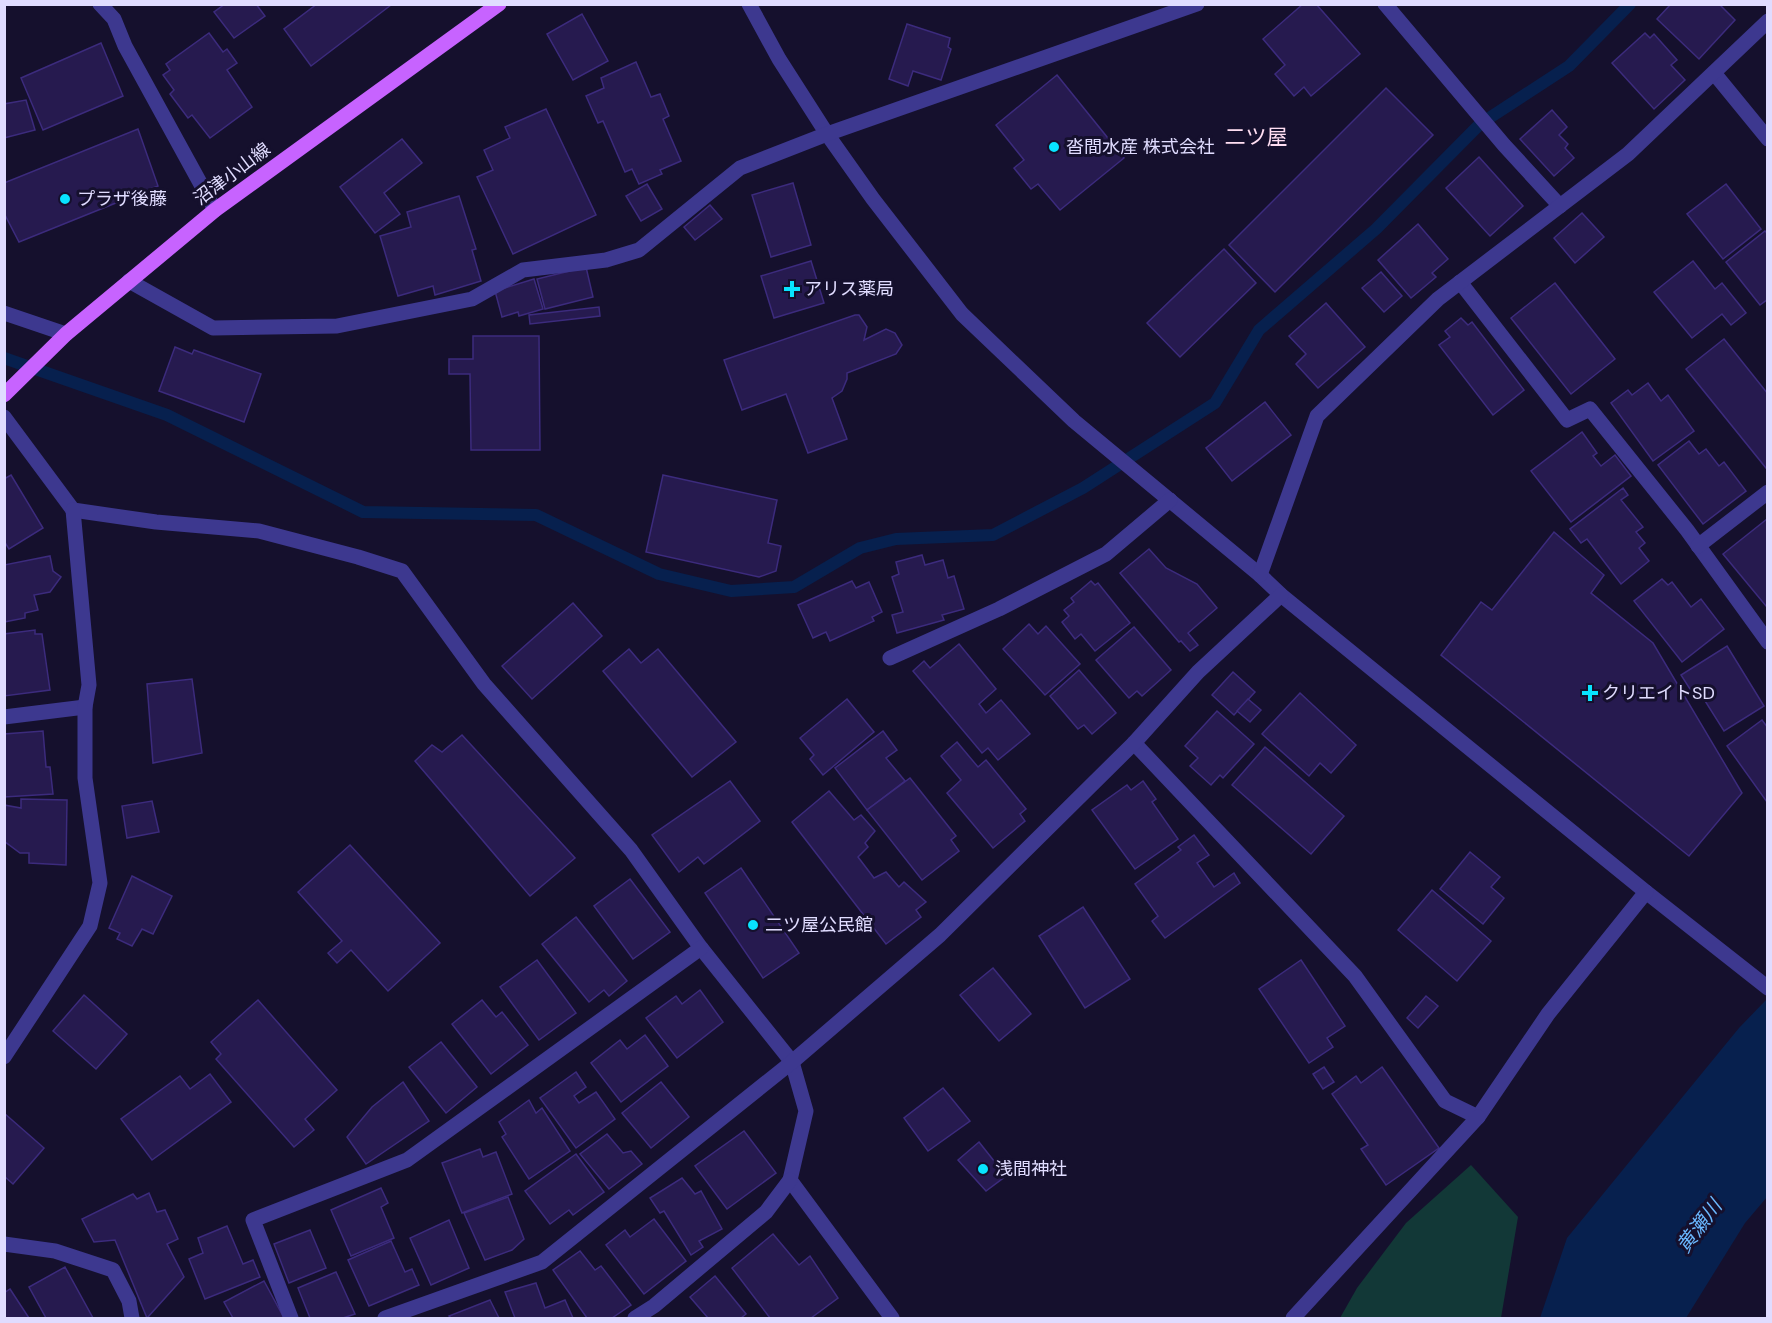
<svg xmlns="http://www.w3.org/2000/svg" width="1772" height="1323" font-family="'DM Sans','Noto Sans JP',sans-serif">
<rect width="100%" height="100%" fill="#15102d"/>
<polygon fill="#123837" points="1471,1165 1518,1217 1501,1318 1340,1318 1357,1288 1406,1223"/>
<polygon fill="#07204e" points="1767,999 1767,1197 1745,1223 1686,1318 1540,1318 1567,1238 1739,1028"/>
<g fill="none" stroke-linecap="round" stroke-linejoin="round">
<polyline stroke="#07204e" stroke-width="12" points="4,358 167,415 363,512 536,515 659,574 731,591 794,587 860,548 896,539 993,535 1083,488 1215,403 1259,330 1376,229 1480,124 1569,66 1630,4"/>
</g>
<g fill="#261a4f" stroke="#3c2b7d" stroke-width="1.5">
<polygon points="225,4 256,4 265,16 234,38 214,12"/>
<polygon points="317,4 390,4 391,5 311,66 284,29"/>
<polygon points="1303,4 1316,4 1360,54 1311,96 1304,87 1294,96 1275,74 1285,65 1263,39"/>
<polygon points="1671,4 1719,4 1735,20 1699,59 1657,19"/>
<polygon points="582,14 608,61 573,80 547,34"/>
<polygon points="907,24 950,38 948,47 951,49 941,80 913,71 908,86 889,79"/>
<polygon points="209,33 223,52 227,49 237,63 227,70 252,107 210,138 192,115 188,118 170,94 174,90 163,75 170,70 166,64"/>
<polygon points="1645,33 1650,38 1654,34 1677,60 1671,65 1685,80 1654,109 1612,63"/>
<polygon points="101,43 123,96 43,130 21,78"/>
<polygon points="636,62 651,97 660,94 669,116 663,119 681,161 660,170 662,174 639,184 632,169 625,172 603,121 598,123 586,96 604,88 601,78"/>
<polygon points="1057,75 1124,158 1060,210 1038,184 1031,189 1014,168 1024,160 996,125"/>
<polygon points="1386,88 1433,135 1275,292 1229,245"/>
<polygon points="26,100 35,130 4,138 4,104"/>
<polygon points="546,109 596,215 513,254 477,177 493,170 484,150 510,138 505,127"/>
<polygon points="1552,110 1567,127 1559,135 1568,144 1565,148 1574,158 1554,176 1520,139"/>
<polygon points="138,129 158,186 19,242 4,213 4,183"/>
<polygon points="402,139 422,163 384,193 400,214 375,233 340,187"/>
<polygon points="1479,157 1523,206 1490,236 1446,188"/>
<polygon points="793,183 811,245 771,257 752,195"/>
<polygon points="647,184 662,209 641,221 626,196"/>
<polygon points="1726,184 1761,229 1723,259 1687,214"/>
<polygon points="459,196 476,249 472,250 481,281 435,295 433,286 398,296 380,236 411,227 407,212"/>
<polygon points="710,205 722,219 695,240 684,227"/>
<polygon points="1582,213 1604,237 1575,263 1554,238"/>
<polygon points="1418,224 1448,259 1432,273 1436,277 1411,298 1378,260"/>
<polygon points="1765,231 1768,234 1768,299 1760,305 1726,262"/>
<polygon points="1224,249 1256,283 1180,357 1147,323"/>
<polygon points="811,261 824,303 774,318 761,276"/>
<polygon points="1693,261 1715,289 1722,283 1746,313 1731,325 1722,314 1692,338 1654,292"/>
<polygon points="586,267 593,297 545,309 537,279"/>
<polygon points="1381,272 1402,296 1384,312 1362,288"/>
<polygon points="534,279 543,309 519,316 518,312 502,317 495,291"/>
<polygon points="1555,283 1615,359 1571,394 1511,318"/>
<polygon points="1326,303 1365,347 1318,388 1296,364 1306,354 1289,336"/>
<polygon points="599,307 600,316 530,324 529,315"/>
<polygon points="855,315 859,315 867,327 864,340 886,329 895,333 902,345 896,354 847,373 847,379 842,391 832,398 847,439 808,453 786,394 742,410 724,360"/>
<polygon points="1461,318 1468,325 1472,322 1524,390 1493,415 1439,345 1450,337 1445,331"/>
<polygon points="473,336 539,336 540,450 471,450 470,374 449,374 449,359 473,359"/>
<polygon points="1724,339 1768,394 1768,467 1766,468 1686,369"/>
<polygon points="175,347 192,354 194,350 261,374 244,422 159,391"/>
<polygon points="1648,383 1661,401 1668,395 1694,431 1653,461 1611,403 1628,390 1632,395"/>
<polygon points="1265,402 1291,435 1232,481 1206,448"/>
<polygon points="1582,432 1597,453 1593,456 1601,466 1615,455 1631,476 1571,522 1531,471"/>
<polygon points="1689,441 1699,454 1706,449 1719,466 1724,462 1746,491 1703,524 1658,465"/>
<polygon points="11,475 43,528 9,549 4,541 4,479"/>
<polygon points="663,475 777,500 768,543 781,546 776,571 759,577 646,552"/>
<polygon points="1623,488 1628,495 1621,500 1643,527 1636,532 1645,543 1639,548 1649,561 1621,584 1587,539 1581,543 1570,529"/>
<polygon points="1767,519 1768,604 1766,606 1723,554"/>
<polygon points="1554,532 1604,575 1591,593 1653,643 1742,793 1689,856 1441,655 1481,602 1492,610"/>
<polygon points="1149,549 1166,568 1197,584 1217,608 1188,633 1198,645 1190,651 1181,641 1179,642 1120,573"/>
<polygon points="922,555 925,565 943,560 948,578 954,576 964,609 942,615 944,620 897,633 892,615 903,612 892,577 899,574 896,562"/>
<polygon points="50,556 53,571 61,577 50,592 34,595 38,610 25,613 25,618 4,622 4,565"/>
<polygon points="1662,579 1668,585 1672,582 1691,607 1701,599 1724,629 1682,662 1634,601"/>
<polygon points="852,581 856,588 869,582 882,612 872,617 874,621 830,641 826,632 813,638 798,605"/>
<polygon points="1091,581 1095,585 1098,583 1130,623 1095,651 1081,634 1075,639 1062,622 1069,616 1064,610 1074,602 1071,598"/>
<polygon points="573,603 602,636 532,699 502,666"/>
<polygon points="1029,624 1038,634 1046,626 1080,664 1045,695 1003,649"/>
<polygon points="1134,627 1171,670 1142,696 1137,691 1129,698 1096,660"/>
<polygon points="35,630 35,634 42,634 50,690 4,696 4,634"/>
<polygon points="959,644 996,689 979,704 986,713 1001,700 1030,734 998,760 988,748 982,753 913,671 924,661 930,668"/>
<polygon points="1727,646 1764,706 1724,731 1702,696 1697,700 1681,675"/>
<polygon points="629,649 641,663 658,649 736,742 692,777 603,671"/>
<polygon points="1079,670 1116,713 1092,734 1084,725 1078,729 1050,696"/>
<polygon points="1233,672 1255,692 1234,715 1212,695"/>
<polygon points="192,679 202,753 153,763 147,684"/>
<polygon points="1300,693 1356,745 1331,773 1320,763 1309,776 1262,734"/>
<polygon points="847,699 874,732 823,775 810,759 814,755 800,738"/>
<polygon points="1248,699 1261,710 1250,722 1237,711"/>
<polygon points="1217,711 1254,744 1223,778 1220,775 1211,785 1190,766 1198,758 1185,746"/>
<polygon points="1762,720 1768,728 1767,802 1727,746"/>
<polygon points="43,731 46,767 50,767 53,794 4,797 4,734"/>
<polygon points="883,731 897,750 886,758 905,781 867,810 835,768"/>
<polygon points="462,735 575,858 530,896 415,761 432,745 442,752"/>
<polygon points="957,742 978,767 986,760 1026,809 1020,814 1025,821 993,848 947,793 961,780 941,756"/>
<polygon points="1265,747 1344,816 1311,854 1232,785"/>
<polygon points="910,778 956,836 951,840 959,851 922,880 867,810"/>
<polygon points="730,781 760,821 704,864 698,857 679,872 652,835"/>
<polygon points="1143,781 1156,799 1152,802 1178,839 1135,869 1092,810 1127,785 1131,790"/>
<polygon points="829,791 854,820 861,815 875,831 865,843 868,847 858,857 874,878 886,872 899,887 904,882 926,902 916,910 921,917 886,944 792,822"/>
<polygon points="21,799 67,800 66,865 29,863 29,853 20,853 4,841 4,805 21,808"/>
<polygon points="152,801 159,832 127,838 122,806"/>
<polygon points="1194,835 1209,855 1197,863 1214,887 1234,873 1240,883 1165,938 1152,921 1158,916 1135,884 1181,850 1178,847"/>
<polygon points="350,845 440,943 388,991 351,950 337,963 328,953 342,941 298,892"/>
<polygon points="1470,852 1500,877 1491,887 1504,898 1483,924 1440,889"/>
<polygon points="741,868 799,953 763,978 705,893"/>
<polygon points="132,876 172,896 153,934 142,929 132,946 117,939 120,933 109,928"/>
<polygon points="630,879 670,932 633,959 594,906"/>
<polygon points="1432,890 1491,941 1457,981 1398,930"/>
<polygon points="1083,907 1130,979 1085,1008 1039,936"/>
<polygon points="576,917 627,981 609,996 604,990 589,1002 542,944"/>
<polygon points="537,960 576,1013 539,1040 500,987"/>
<polygon points="1301,960 1345,1026 1327,1038 1333,1047 1309,1063 1259,989"/>
<polygon points="993,968 1031,1014 999,1041 960,995"/>
<polygon points="700,990 723,1022 677,1058 646,1018 676,996 682,1004"/>
<polygon points="84,995 127,1034 96,1069 53,1031"/>
<polygon points="1426,996 1438,1006 1418,1028 1407,1018"/>
<polygon points="258,1000 337,1090 305,1119 314,1130 294,1147 216,1059 221,1054 211,1042"/>
<polygon points="482,1000 496,1017 502,1012 528,1045 491,1074 452,1024"/>
<polygon points="645,1035 668,1066 621,1102 591,1063 620,1040 627,1049"/>
<polygon points="441,1042 477,1087 446,1113 409,1067"/>
<polygon points="1324,1067 1334,1082 1323,1089 1313,1074"/>
<polygon points="1382,1067 1439,1148 1386,1185 1361,1149 1368,1145 1332,1094 1356,1076 1361,1083"/>
<polygon points="576,1072 586,1087 574,1096 579,1103 596,1092 615,1119 576,1148 540,1098"/>
<polygon points="210,1074 231,1102 152,1160 121,1119 180,1076 190,1089"/>
<polygon points="403,1082 429,1121 366,1164 347,1137 372,1107"/>
<polygon points="661,1082 689,1117 651,1148 622,1113"/>
<polygon points="943,1088 970,1121 928,1151 904,1118"/>
<polygon points="529,1100 536,1113 542,1108 570,1151 529,1179 502,1137 506,1134 499,1122"/>
<polygon points="4,1113 44,1148 13,1184 4,1176"/>
<polygon points="744,1131 776,1173 727,1209 695,1166"/>
<polygon points="607,1134 623,1153 631,1151 642,1164 609,1189 580,1154"/>
<polygon points="979,1142 1006,1176 986,1191 958,1160"/>
<polygon points="480,1149 483,1157 496,1152 512,1194 462,1213 442,1163"/>
<polygon points="576,1154 604,1192 573,1215 569,1210 550,1224 525,1191"/>
<polygon points="682,1178 695,1194 701,1191 722,1229 699,1241 703,1247 691,1255 664,1211 660,1213 650,1198"/>
<polygon points="381,1188 388,1203 381,1207 394,1238 351,1256 331,1210"/>
<polygon points="149,1193 157,1212 165,1210 178,1239 167,1244 184,1277 147,1318 115,1240 94,1242 82,1219 133,1194 137,1199"/>
<polygon points="508,1197 524,1239 512,1250 485,1260 464,1213"/>
<polygon points="654,1219 686,1261 644,1294 606,1245 625,1230 630,1237"/>
<polygon points="449,1220 469,1268 431,1285 410,1238"/>
<polygon points="227,1226 243,1264 253,1260 260,1277 205,1299 189,1259 203,1253 198,1238"/>
<polygon points="310,1230 326,1268 289,1283 274,1244"/>
<polygon points="773,1234 799,1265 810,1256 838,1298 811,1318 770,1318 732,1268"/>
<polygon points="391,1241 405,1272 412,1269 419,1285 369,1306 348,1260"/>
<polygon points="580,1251 595,1270 601,1266 631,1305 612,1318 587,1318 553,1270"/>
<polygon points="65,1267 93,1318 46,1318 29,1287"/>
<polygon points="336,1272 355,1314 343,1318 310,1318 298,1288"/>
<polygon points="715,1276 746,1314 741,1318 708,1318 690,1297"/>
<polygon points="264,1281 284,1318 233,1318 224,1302"/>
<polygon points="536,1283 545,1308 565,1300 573,1318 515,1318 505,1292"/>
<polygon points="10,1289 29,1318 4,1318 4,1293"/>
<polygon points="490,1300 499,1318 451,1318 449,1316"/>
</g>
<g fill="none" stroke-linecap="round" stroke-linejoin="round">
<g stroke="#3d388f" stroke-width="15">
<polyline points="100,4 114,19 125,46 215,210"/>
<polyline points="749,4 779,59 827,134 873,199 962,314 1074,421 1260,575 1281,595 1646,892 1768,988"/>
<polyline points="1385,4 1504,145 1560,206"/>
<polyline points="1714,73 1768,139"/>
<polyline points="129,281 213,328 337,326 472,299 523,270 606,260 639,250 740,168 827,134 1197,4"/>
<polyline points="1460,282 1567,420 1590,409 1687,530 1768,642"/>
<polyline points="4,313 66,334"/>
<polyline points="4,417 73,510 156,522 259,531 358,557 402,571 484,684 631,850 701,948 792,1062 806,1111 790,1180 892,1318"/>
<polyline points="1698,546 1768,492"/>
<polyline points="1260,575 1317,416 1438,299 1628,154 1768,21"/>
<polyline points="890,658 999,609 1106,554 1170,500"/>
<polyline points="4,717 85,707"/>
<polyline points="1134,743 1355,976 1445,1101 1478,1117 1548,1014 1646,892"/>
<polyline points="4,1057 90,926 100,883 85,778 85,707 89,685 73,510"/>
<polyline points="4,1244 55,1251 113,1270 129,1301 132,1318"/>
<polyline points="291,1318 253,1220 407,1160 701,948"/>
<polyline points="385,1318 542,1262 792,1062 940,935 1134,743 1198,672 1281,595"/>
<polyline points="635,1318 654,1306 766,1212 790,1180"/>
<polyline points="1293,1318 1478,1117"/>
</g>
<polyline stroke="#c763ff" stroke-width="15" points="4,395 66,334 215,210 499,4"/>
</g>
<g fill="#08e3ff" stroke="#15102d" stroke-width="2">
<circle cx="1054" cy="147" r="6"/>
<circle cx="65" cy="199" r="6"/>
<path d="M789 280h6v6h6v6h-6v6h-6v-6h-6v-6h6z"/>
<path d="M1587 684h6v6h6v6h-6v6h-6v-6h-6v-6h6z"/>
<circle cx="753" cy="925" r="6"/>
<circle cx="983" cy="1169" r="6"/>
</g>
<g text-anchor="middle" dominant-baseline="central" stroke-width="6" stroke-linejoin="round" paint-order="stroke">
<g font-size="18" fill="#e0dcff" stroke="#15102d" text-anchor="start">
<text x="1066" y="147">沓間水産 株式会社</text>
<text x="77" y="199">プラザ後藤</text>
<text x="804" y="289">アリス薬局</text>
<text x="1602" y="693">クリエイトSD</text>
<text x="765" y="925">二ツ屋公民館</text>
<text x="995" y="1169">浅間神社</text>
</g>
<g font-size="18" fill="#e0dcff" stroke="#15102d">
<text transform="translate(232 174) rotate(-37)">沼津小山線</text>
</g>
<g font-size="20" font-style="italic" fill="#6ab8ff" stroke="#15102d">
<text transform="translate(1699 1226) rotate(-53)">黄瀬川</text>
</g>
<g font-size="21" fill="#ffdef2" stroke="#15102d">
<text x="1256" y="137">二ツ屋</text>
</g>
</g>
<rect width="1772" height="1323" fill="none" stroke="#e0dcff" stroke-width="12"/>
</svg>
